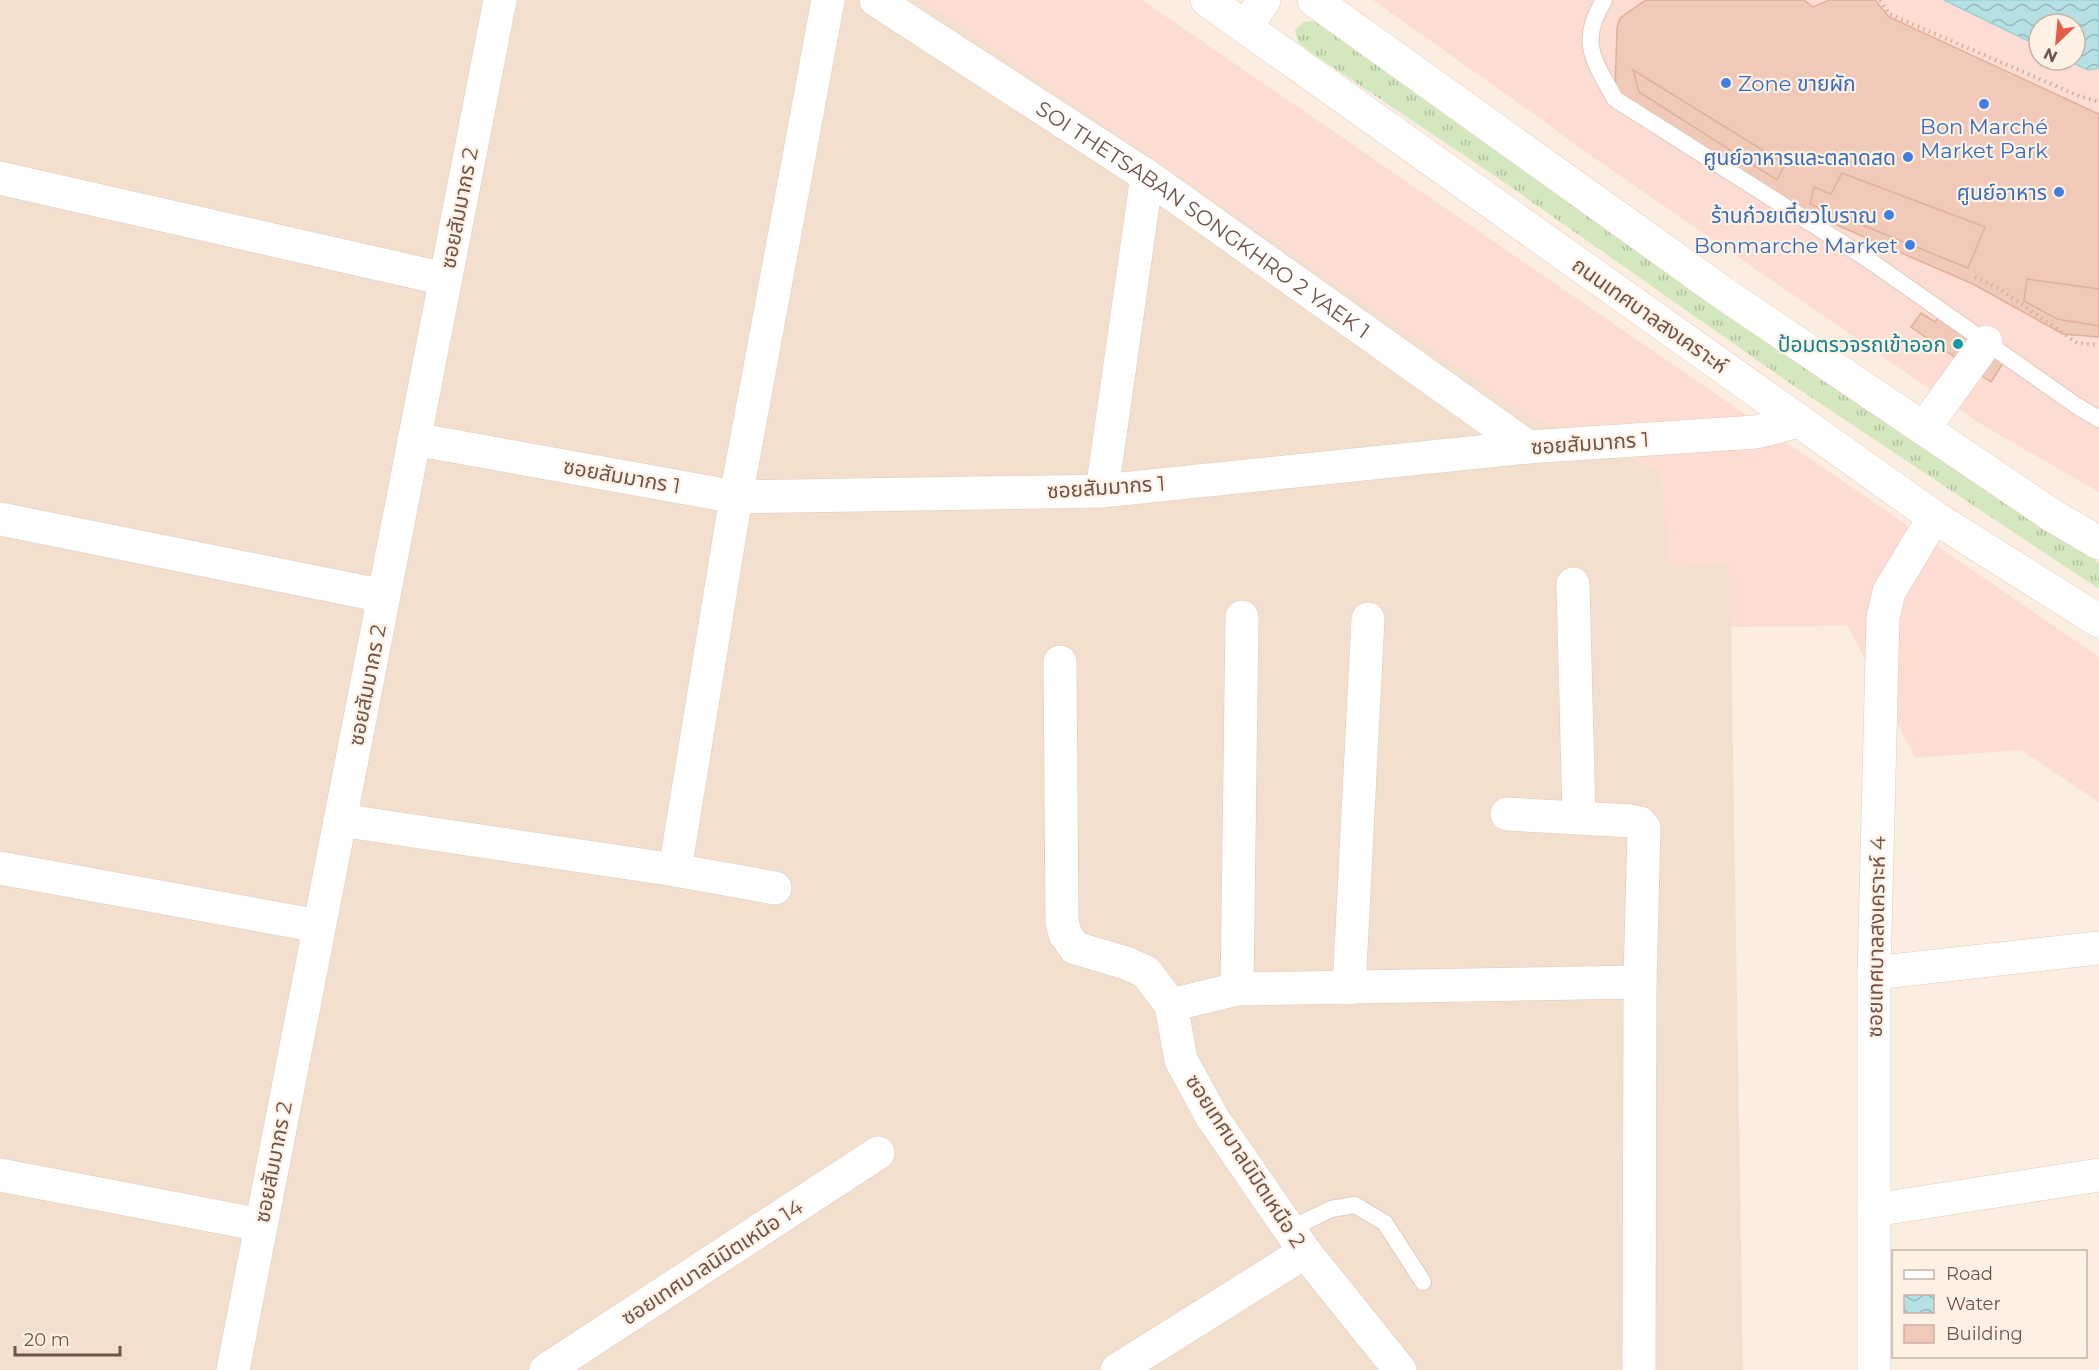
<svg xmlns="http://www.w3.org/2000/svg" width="2099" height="1370" font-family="Montserrat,'Noto Sans Thai',sans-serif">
<defs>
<pattern id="grass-tufts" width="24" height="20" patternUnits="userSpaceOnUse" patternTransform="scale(1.5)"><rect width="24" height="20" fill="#d3e8bf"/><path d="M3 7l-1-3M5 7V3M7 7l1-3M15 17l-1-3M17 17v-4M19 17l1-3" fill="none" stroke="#b0bf9d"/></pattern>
<pattern id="water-waves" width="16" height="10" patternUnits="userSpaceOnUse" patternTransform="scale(1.5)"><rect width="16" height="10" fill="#b5e1e4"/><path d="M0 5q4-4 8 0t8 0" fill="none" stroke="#98b9bb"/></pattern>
</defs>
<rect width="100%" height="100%" fill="#fbeee0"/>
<polygon fill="#f3dfce" points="0,0 923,0 1527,415 1661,470 1671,566 1730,563 1743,1370 0,1370"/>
<g fill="#fcdcd3" fill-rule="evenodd">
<polygon points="923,0 1142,0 2099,657 2099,802 2021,750 1915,758 1848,626 1731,627 1730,563 1670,566 1661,470 1527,415"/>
<path d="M1373,0H2099V492L1979,423L1574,144L1541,119ZM2039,24H2075V60H2039Z"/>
</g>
<path fill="url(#grass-tufts)" d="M1316,21C1575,204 1832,391 2099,563V589L1794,386L1492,174L1313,54L1298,42L1295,30L1303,22Z"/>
<polygon fill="url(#water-waves)" stroke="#9cd1d5" stroke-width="1.5" points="1944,0 2099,0 2099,68 2088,70 2067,60 2075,60 2075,24 2039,24 2039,46"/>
<g fill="#f0c9b8" stroke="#e2af99" stroke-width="1.5">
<polygon points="1646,0 1804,0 1813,7 1829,0 1875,0 1889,17 2099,114 2099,337 2063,334 1973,284 1786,203 1615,91 1617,28 1620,18"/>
<polygon points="1633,70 1785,164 1777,180 1639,92"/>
<polygon points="1842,173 1985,227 1968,268 1810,204 1814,187 1831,194"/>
<polygon points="2027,279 2099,289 2099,326 2057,319 2024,301"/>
<polygon points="1921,313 1935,322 1940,316 2004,362 1991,382 1911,327"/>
</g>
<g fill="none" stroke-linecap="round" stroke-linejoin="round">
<g stroke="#dfcabc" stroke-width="18">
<g id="lane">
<path d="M1604,0C1578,43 1594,60 1615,99L1866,258L2077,406L2099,419"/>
<polyline points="1290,1229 1331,1209 1355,1205 1385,1223 1423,1282"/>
</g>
</g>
<g stroke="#dfcabc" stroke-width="34">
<g id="street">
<path id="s1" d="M876,0L1147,176L1528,447"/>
<polyline points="0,178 445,279"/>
<polyline points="1924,428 1986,342"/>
<polyline points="414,439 736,497 1102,491 1528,447 1756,432 1799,421"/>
<polyline points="1102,491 1147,176"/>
<polyline points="0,519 384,596"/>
<polyline points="1573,584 1579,817"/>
<polyline points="1060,662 1062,921 1065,934 1075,948 1126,963 1146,972 1171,1005 1181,1060 1212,1117 1305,1252 1400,1370"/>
<polyline points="1507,814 1631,821 1640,823 1644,828 1640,982 1639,1370"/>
<polyline points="340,820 675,870 775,888"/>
<polyline points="0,868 319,926"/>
<polyline points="675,870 736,497 828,0"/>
<polyline points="1874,973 2099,948"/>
<polyline points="1349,988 1368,619"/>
<polyline points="1237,989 1242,617"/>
<polyline points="1171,1005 1237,989 1640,982"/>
<polyline points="0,1175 261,1225"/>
<polyline points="1874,1210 2099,1175"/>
<polyline points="233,1370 500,0"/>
<polyline points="546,1370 878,1153"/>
<polyline points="1117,1370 1305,1252"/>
<polyline points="1874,1370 1874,973 1883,617 1889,592 1934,517"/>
</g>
</g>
<g stroke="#e6ccbc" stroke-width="34">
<g id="secondary">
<polyline points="1207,0 1934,517 2099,621"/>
<polyline points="1314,0 1723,293 2053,516 2099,543"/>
<polyline points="1246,27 1264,0"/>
</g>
</g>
<g stroke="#d4ad9c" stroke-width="4" stroke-dasharray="1.5 4.5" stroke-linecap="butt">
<polyline points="1880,0 1889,14 2079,96 2099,102"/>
<polyline points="1975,277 2000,289 2077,343 2099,345"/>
</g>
<use href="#lane" stroke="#fff" stroke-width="16"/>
<use href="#street" stroke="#fff" stroke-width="33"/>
<use href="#secondary" stroke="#fff" stroke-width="33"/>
</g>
<g fill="#3f7fe0" stroke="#fff2e5" stroke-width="2">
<circle cx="1726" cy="83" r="6"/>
<circle cx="1984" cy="104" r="6"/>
<circle cx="1908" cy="157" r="6"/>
<circle cx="2059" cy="192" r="6"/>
<circle cx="1889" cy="215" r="6"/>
<circle cx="1910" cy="245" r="6"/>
</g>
<circle fill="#0f9aa8" stroke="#fff2e5" stroke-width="2" cx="1958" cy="344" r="6"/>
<g text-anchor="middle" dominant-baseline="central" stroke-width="4.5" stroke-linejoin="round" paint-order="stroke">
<g font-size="21" fill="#366cbe" stroke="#fff2e5" text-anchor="end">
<text x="1738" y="83" text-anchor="start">Zone ขายผัก</text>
<text x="1984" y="126" text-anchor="middle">Bon Marché<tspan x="1984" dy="24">Market Park</tspan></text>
<text x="1896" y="157">ศูนย์อาหารและตลาดสด</text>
<text x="2047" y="192">ศูนย์อาหาร</text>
<text x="1877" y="215">ร้านก๋วยเตี๋ยวโบราณ</text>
<text x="1898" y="245">Bonmarche Market</text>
</g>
<g font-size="21" fill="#715348" stroke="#fff2e5">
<text transform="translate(459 208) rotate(-79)">ซอยสัมมากร 2</text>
<text stroke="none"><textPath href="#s1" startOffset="394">SOI THETSABAN SONGKHRO 2 YAEK 1</textPath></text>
<text transform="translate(1650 315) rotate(35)">ถนนเทศบาลสงเคราะห์</text>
<text transform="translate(1590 443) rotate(-4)">ซอยสัมมากร 1</text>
<text transform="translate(622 476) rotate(10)">ซอยสัมมากร 1</text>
<text transform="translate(1106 487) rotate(-4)">ซอยสัมมากร 1</text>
<text transform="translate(367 685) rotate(-79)">ซอยสัมมากร 2</text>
<text transform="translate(1876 937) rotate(-89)">ซอยเทศบาลสงเคราะห์ 4</text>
<text transform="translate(1246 1161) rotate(57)">ซอยเทศบาลนิมิตเหนือ 2</text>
<text transform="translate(273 1162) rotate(-79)">ซอยสัมมากร 2</text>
<text transform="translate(712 1262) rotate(-33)">ซอยเทศบาลนิมิตเหนือ 14</text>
</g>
<g font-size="21" fill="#0d838f" stroke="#fff2e5" text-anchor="end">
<text x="1946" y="344">ป้อมตรวจรถเข้าออก</text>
</g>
</g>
<rect x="1892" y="1250" width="195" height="108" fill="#fff2e5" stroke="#c6b2a6" stroke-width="1.5"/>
<rect x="1904" y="1270" width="30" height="9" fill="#ffffff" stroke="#c6b2a6" stroke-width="1.5"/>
<text x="1946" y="1280" font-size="18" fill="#715348">Road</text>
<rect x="1904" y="1295" width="30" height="18" fill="url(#water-waves)" stroke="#c6b2a6" stroke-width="1.5"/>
<text x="1946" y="1310" font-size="18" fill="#715348">Water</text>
<rect x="1904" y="1325" width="30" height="18" fill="#f0c9b8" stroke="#c6b2a6" stroke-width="1.5"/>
<text x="1946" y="1340" font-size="18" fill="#715348">Building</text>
<g transform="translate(2057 42) rotate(206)"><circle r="28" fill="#fff2e5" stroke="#c6b2a6" stroke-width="1.5"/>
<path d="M0-4.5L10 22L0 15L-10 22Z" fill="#e35c47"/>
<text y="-9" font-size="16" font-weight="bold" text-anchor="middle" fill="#715348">N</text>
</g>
<path d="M15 1346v9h105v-9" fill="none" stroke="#715348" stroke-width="3"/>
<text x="24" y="1346" font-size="18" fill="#715348" stroke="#fff2e5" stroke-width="4.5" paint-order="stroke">20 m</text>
</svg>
